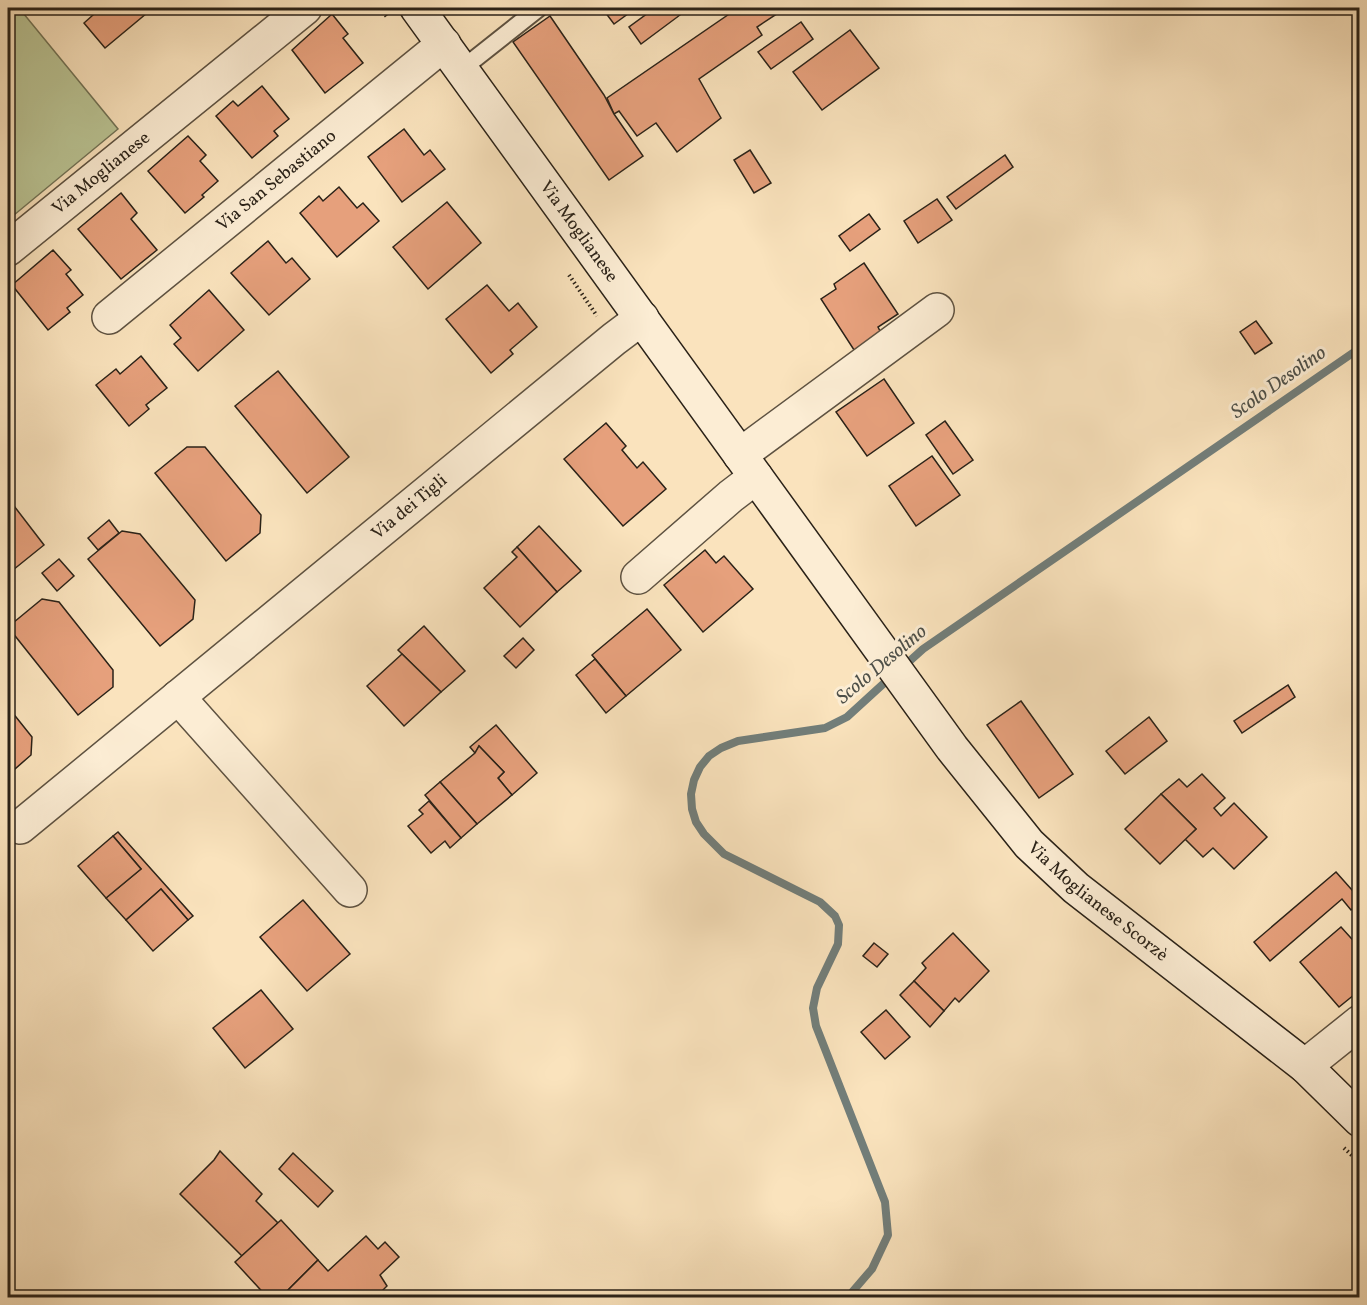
<svg xmlns="http://www.w3.org/2000/svg" width="1367" height="1305" font-family="Vollkorn,serif">
<rect width="100%" height="100%" fill="#fae3bd"/>
<filter id="stains"><feTurbulence type="fractalNoise" baseFrequency=".00333" numOctaves="4"/><feColorMatrix values="0 0 0 0 .2 0 0 0 0 .09 0 0 0 0 .02 0 0 0 .5 -.17"/></filter>
<radialGradient id="worn" r=".72"><stop offset=".6" stop-color="#630" stop-opacity="0"/><stop offset="1" stop-color="#630" stop-opacity=".3"/></radialGradient>
<polygon fill="#bac494" stroke="#727356" stroke-width="1.5" points="8,8 19,8 118,129 8,220"/>
<g fill="none" stroke-linecap="round" stroke-linejoin="round">
<g stroke="#727e7a" stroke-width="8">
<polyline points="903,667 923,649 1360,348"/>
<polyline points="847,1298 872,1269 888,1235 885,1202 816,1026 813,1008 817,988 838,944 839,925 835,916 820,902 724,854 704,834 696,822 692,809 691,794 694,780 700,767 709,756 721,748 738,741 825,728 847,717 893,675"/>
</g>
</g>
<g fill="#e6a07c" stroke="#2a2218" stroke-width="1.5">
<polygon points="86,8 153,8 105,48 84,23 93,15"/>
<polygon points="602,8 636,8 614,24"/>
<polygon points="655,8 674,8 680,15 641,44 629,27"/>
<polygon points="738,8 786,8 757,27 762,35 699,79 721,118 677,152 656,123 637,136 619,111 614,114 607,98"/>
<polygon points="332,14 348,34 343,38 363,63 325,93 292,50"/>
<polygon points="550,16 604,95 614,114 643,156 609,180 513,42"/>
<polygon points="801,22 813,39 771,69 758,52"/>
<polygon points="850,30 879,68 822,110 793,72"/>
<polygon points="262,86 289,119 274,131 278,136 252,158 216,116 233,101 238,106"/>
<polygon points="404,129 424,155 430,150 445,169 402,202 368,157"/>
<polygon points="188,136 206,155 200,161 218,181 202,195 204,197 185,213 148,171"/>
<polygon points="750,150 771,183 754,193 734,160"/>
<polygon points="1005,155 1013,167 956,209 947,197"/>
<polygon points="339,187 357,208 363,203 379,221 337,257 300,213 319,196 323,201"/>
<polygon points="121,193 137,213 131,219 157,250 121,279 78,229"/>
<polygon points="937,199 952,220 918,243 904,221"/>
<polygon points="447,202 481,243 428,289 393,247"/>
<polygon points="869,214 880,229 850,251 839,236"/>
<polygon points="268,241 286,263 292,258 310,279 269,315 231,273"/>
<polygon points="53,250 71,270 66,274 83,295 67,308 70,312 48,330 12,285"/>
<polygon points="864,263 898,314 878,327 882,335 856,353 821,299 836,289 834,284"/>
<polygon points="487,285 509,311 518,303 537,327 510,350 513,354 491,373 446,319"/>
<polygon points="209,290 244,330 198,371 174,344 181,338 170,325"/>
<polygon points="1256,321 1272,343 1255,354 1240,332"/>
<polygon points="141,356 167,388 146,405 149,409 129,426 96,385 116,369 120,374"/>
<polygon points="278,371 349,457 307,493 235,406"/>
<polygon points="884,379 914,423 867,456 836,412"/>
<polygon points="945,421 973,460 953,474 926,435"/>
<polygon points="606,423 626,446 622,450 637,468 643,462 666,489 623,526 564,459"/>
<polygon points="187,447 205,447 261,515 260,533 226,561 155,473"/>
<polygon points="932,456 960,495 916,526 889,486"/>
<polygon points="11,502 44,545 8,574 8,505"/>
<polygon points="109,520 119,533 98,550 88,538"/>
<polygon points="539,526 581,571 557,592 517,547"/>
<polygon points="122,531 140,534 195,600 193,619 160,646 88,559"/>
<polygon points="517,547 557,592 520,627 484,588 517,557 512,552"/>
<polygon points="705,550 716,563 724,556 753,589 703,632 664,585"/>
<polygon points="59,559 74,576 57,591 42,573"/>
<polygon points="42,599 59,602 113,670 113,687 78,715 8,627"/>
<polygon points="647,609 681,650 626,696 592,655"/>
<polygon points="424,626 465,671 441,692 398,650"/>
<polygon points="523,638 534,650 516,668 504,656"/>
<polygon points="402,654 441,692 404,726 367,686"/>
<polygon points="595,659 626,696 606,713 576,675"/>
<polygon points="1288,685 1295,697 1242,733 1234,721"/>
<polygon points="1021,701 1073,774 1039,798 987,725"/>
<polygon points="8,707 32,737 31,755 8,775"/>
<polygon points="1149,717 1167,741 1125,774 1106,751"/>
<polygon points="496,725 537,773 512,795 498,778 504,772 479,746 475,753 470,747"/>
<polygon points="479,746 504,772 498,778 512,795 477,824 440,782 475,753"/>
<polygon points="1202,774 1225,798 1214,808 1221,816 1234,803 1267,837 1234,869 1213,848 1203,857 1185,839 1196,829 1161,794 1179,779 1187,787"/>
<polygon points="440,782 477,824 461,838 425,795"/>
<polygon points="1161,794 1196,829 1160,864 1125,829"/>
<polygon points="429,801 461,838 450,848 445,841 431,853 408,826 423,814 419,810"/>
<polygon points="118,832 193,916 188,920 161,889 126,920 106,898 141,869 113,836"/>
<polygon points="113,836 141,869 106,898 78,866"/>
<polygon points="1336,872 1360,899 1360,903 1351,910 1342,899 1270,961 1254,942"/>
<polygon points="161,889 188,920 153,951 126,920"/>
<polygon points="303,900 350,954 307,991 260,937"/>
<polygon points="1341,927 1360,948 1360,990 1339,1007 1300,962"/>
<polygon points="953,933 989,971 959,1002 955,998 944,1011 914,981 926,968 922,963"/>
<polygon points="874,943 888,954 877,967 863,956"/>
<polygon points="914,981 944,1011 930,1027 900,995"/>
<polygon points="261,990 293,1029 245,1068 213,1028"/>
<polygon points="886,1010 910,1037 885,1059 861,1032"/>
<polygon points="220,1151 262,1194 256,1201 278,1223 242,1256 180,1194 214,1160"/>
<polygon points="293,1153 333,1191 318,1207 279,1169"/>
<polygon points="281,1220 318,1260 280,1298 268,1298 235,1262"/>
<polygon points="366,1236 378,1249 385,1242 399,1257 380,1275 387,1286 375,1298 291,1298 286,1292 318,1260 328,1271"/>
</g>
<g fill="none" stroke-linecap="round" stroke-linejoin="round">
<g stroke="#5e5241" stroke-width="20">
<polyline id="service" points="462,69 539,8"/>
</g>
<g stroke="#5e5241" stroke-width="36">
<g id="minor">
<path id="s1" d="M8,249L305,8"/>
<path id="s2" d="M109,317L444,44"/>
<polyline points="740,455 937,310"/>
<polyline points="638,577 731,496 756,477"/>
<polyline points="178,697 350,890"/>
<path id="s3" d="M20,827L614,339L642,318"/>
<polyline points="1305,1066 1360,1022"/>
</g>
</g>
<g stroke="#2a2218" stroke-width="36">
<g id="secondary">
<path id="s4" d="M417,8L952,748L1029,844L1076,888L1305,1066L1360,1120"/>
</g>
</g>
<g stroke="#2a2218" stroke-width="4" stroke-dasharray="1.5 3" stroke-linecap="butt">
<polyline points="380,8 387,17"/>
<polyline points="569,275 597,316"/>
<polyline points="1344,1148 1360,1163"/>
</g>
<use href="#service" stroke="#fcedd4" stroke-width="16"/>
<use href="#minor" stroke="#fcedd4" stroke-width="33"/>
<use href="#secondary" stroke="#fcedd4" stroke-width="33"/>
</g>
<g text-anchor="middle" dominant-baseline="central" stroke-width="6" stroke-linejoin="round" paint-order="stroke">
<g font-size="18" fill="#2a2218" stroke="#fcedd4">
<text stroke="none"><textPath href="#s1" startOffset="120">Via Moglianese</textPath></text>
<text stroke="none"><textPath href="#s2" startOffset="216">Via San Sebastiano</textPath></text>
<text stroke="none"><textPath href="#s4" startOffset="276">Via Moglianese</textPath></text>
<text stroke="none"><textPath href="#s3" startOffset="504">Via dei Tigli</textPath></text>
<text stroke="none"><textPath href="#s4" startOffset="1126">Via Moglianese Scorzè</textPath></text>
</g>
<g font-size="20" font-style="italic" fill="#4e5049" stroke="#fcedd4">
<text transform="translate(1279 383) rotate(-35)">Scolo Desolino</text>
<text transform="translate(882 665) rotate(-40)">Scolo Desolino</text>
</g>
</g>
<rect width="1367" height="1305" fill="none" stroke="#fae3bd" stroke-width="30"/>
<rect x="9" y="9" width="1349" height="1287" fill="none" stroke="#2a2218" stroke-width="3"/>
<rect x="15" y="15" width="1337" height="1275" fill="none" stroke="#2a2218" stroke-width="1.5"/>
<rect width="100%" height="100%" filter="url(#stains)"/>
<rect width="100%" height="100%" fill="url(#worn)"/>
</svg>
